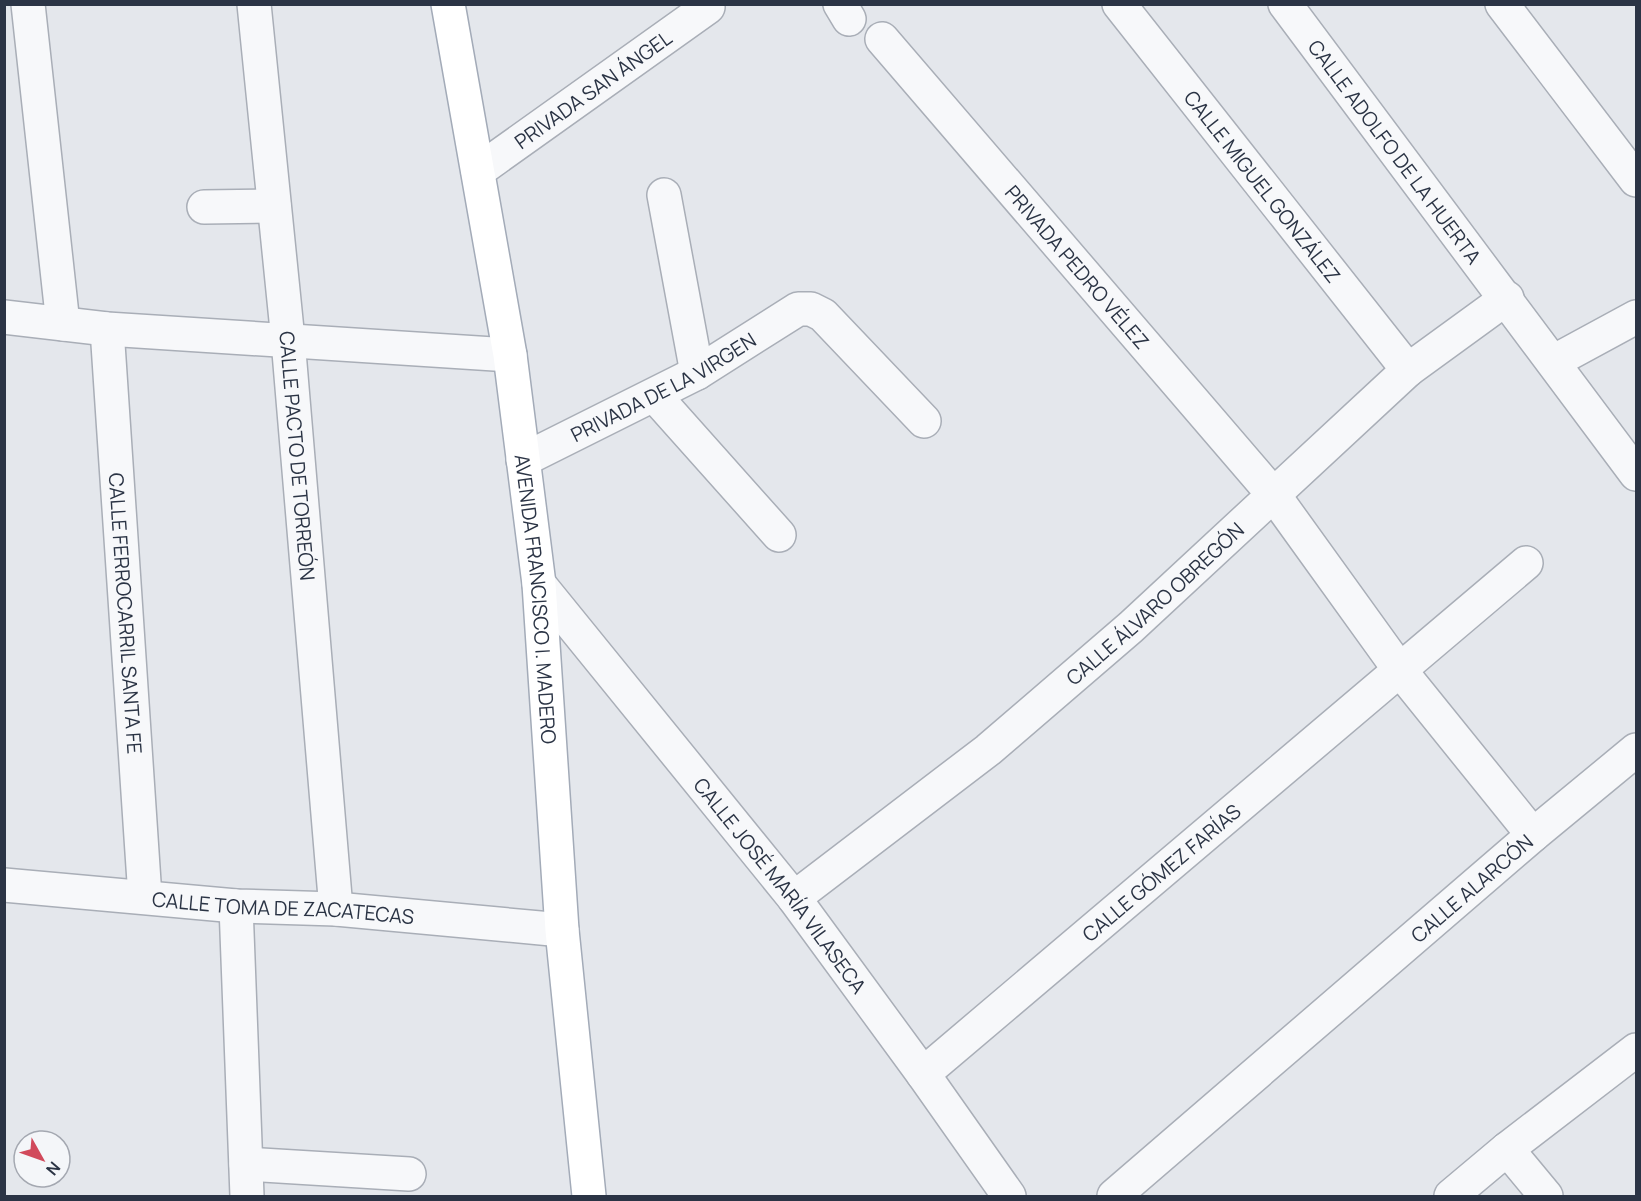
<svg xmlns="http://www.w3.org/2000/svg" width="1641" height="1201" font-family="Manrope,sans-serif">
<rect width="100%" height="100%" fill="#e4e7ec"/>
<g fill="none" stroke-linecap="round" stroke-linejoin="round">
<g stroke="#a9aeb7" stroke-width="36">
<g id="minor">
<polyline points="28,4 63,324"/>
<path id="s1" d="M254,4L288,340L336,909"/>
<polyline points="840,4 849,19"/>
<path id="s2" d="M1119,4L1408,370"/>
<path id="s3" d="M1285,4L1636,474"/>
<polyline points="1502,4 1636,180"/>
<path id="s4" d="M882,39L1273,494L1399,669L1533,835"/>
<path id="s5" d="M478,171L708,7"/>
<polyline points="664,195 697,373"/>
<polyline points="204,207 274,206"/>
<polyline points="4,317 107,329 510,355"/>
<path id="s6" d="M107,329L145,897"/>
<polyline points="1553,362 1636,317"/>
<polyline points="655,396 779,535"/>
<path id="s7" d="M523,460L697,373L798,309H811L823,315L924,421"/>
<path id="s8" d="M539,584L794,898L923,1074L1009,1196"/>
<path id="s9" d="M4,885L236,906L336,909L562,930"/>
<path id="s10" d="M794,898L988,750L1131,627L1408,370L1507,298"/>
<polyline points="236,906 247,1196"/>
<path id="s11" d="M923,1074L1526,563"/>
<polyline points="1507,1149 1546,1196"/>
<polyline points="246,1164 409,1174"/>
<path id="s12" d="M1114,1196L1533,835L1636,750"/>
<polyline points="1451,1196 1507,1149 1636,1050"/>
</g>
</g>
<g stroke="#a3abb8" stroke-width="36">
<g id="major">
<path id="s13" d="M448,4L510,355L539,584L562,930L589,1196"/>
</g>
</g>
<use href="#minor" stroke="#f7f8fa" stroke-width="33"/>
<use href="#major" stroke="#fff" stroke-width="33"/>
</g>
<g text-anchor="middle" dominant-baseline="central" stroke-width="4.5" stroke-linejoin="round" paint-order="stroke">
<g font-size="20" fill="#2b3445" stroke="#f4f6f9">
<text stroke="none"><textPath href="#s5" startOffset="141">PRIVADA SAN ÁNGEL</textPath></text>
<text stroke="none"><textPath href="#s3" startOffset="184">CALLE ADOLFO DE LA HUERTA</textPath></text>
<text stroke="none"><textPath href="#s2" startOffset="232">CALLE MIGUEL GONZÁLEZ</textPath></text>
<text stroke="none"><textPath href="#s4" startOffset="300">PRIVADA PEDRO VÉLEZ</textPath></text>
<text stroke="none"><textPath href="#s7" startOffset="158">PRIVADA DE LA VIRGEN</textPath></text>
<text stroke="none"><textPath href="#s1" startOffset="454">CALLE PACTO DE TORREÓN</textPath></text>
<text stroke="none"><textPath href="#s13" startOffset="602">AVENIDA FRANCISCO I. MADERO</textPath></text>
<text stroke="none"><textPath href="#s10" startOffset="466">CALLE ÁLVARO OBREGÓN</textPath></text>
<text stroke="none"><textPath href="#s6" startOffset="285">CALLE FERROCARRIL SANTA FE</textPath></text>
<text stroke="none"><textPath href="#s11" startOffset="312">CALLE GÓMEZ FARÍAS</textPath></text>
<text stroke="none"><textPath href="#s8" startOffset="386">CALLE JOSÉ MARÍA VILASECA</textPath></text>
<text stroke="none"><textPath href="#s12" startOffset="472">CALLE ALARCÓN</textPath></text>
<text stroke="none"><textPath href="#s9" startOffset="280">CALLE TOMA DE ZACATECAS</textPath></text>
</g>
</g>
<rect width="1641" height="1201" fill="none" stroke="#2b3445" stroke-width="12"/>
<g transform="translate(42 1159) rotate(130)"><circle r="28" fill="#f4f6f9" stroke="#a4a8b1" stroke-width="1.5"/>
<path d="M0-4.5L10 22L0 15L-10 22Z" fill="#d1495b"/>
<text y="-9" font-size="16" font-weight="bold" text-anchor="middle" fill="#2b3445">N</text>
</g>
</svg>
